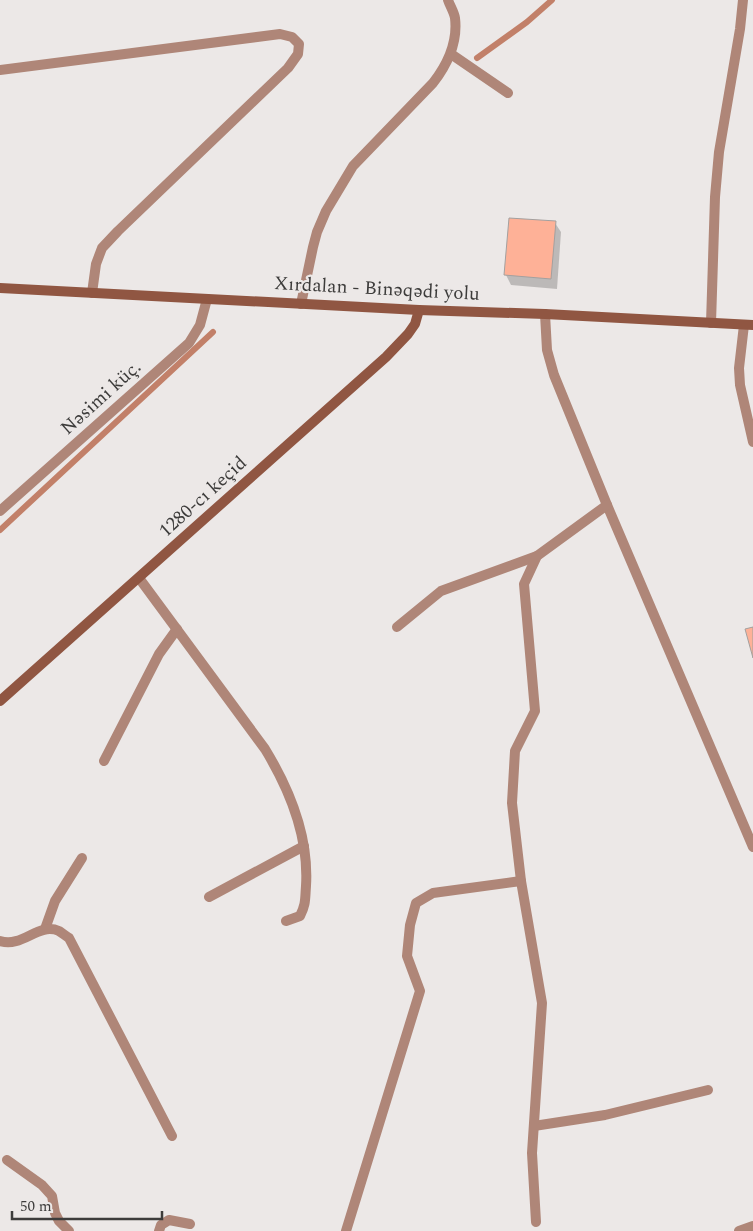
<svg xmlns="http://www.w3.org/2000/svg" width="753" height="1231" font-family="Spectral,serif">
<rect width="100%" height="100%" fill="#ece8e7"/>
<polygon fill="#0003" points="555,223 561,232 557,289 511,285 506,275"/>
<g fill="none" stroke-linecap="round" stroke-linejoin="round">
<g stroke="#c28069" stroke-width="6">
<polyline points="477,58 527,22 552,0"/>
<polyline points="0,530 213,332"/>
</g>
</g>
<g fill="#feb197" stroke="#a3a09f">
<polygon points="509,218 556,221 551,279 504,275"/>
<polygon points="753,627 753,658 745,629"/>
</g>
<g fill="none" stroke-linecap="round" stroke-linejoin="round">
<g stroke="#af8678" stroke-width="10">
<polyline points="451,54 508,93"/>
<polyline points="0,70 280,34 292,37 299,44 298,54 288,68 118,231 102,248 96,264 92,293"/>
<path d="M301,304L313,247L317,232L326,211L353,166L433,83C447,65 458,43 455,18C454,12 450,6 448,0"/>
<polyline points="545,314 547,350 554,375 607,505 753,847"/>
<polyline points="711,323 715,197 719,152 740,29 743,0"/>
<polyline points="744,325 739,368 740,385 753,442"/>
<polyline points="0,511 189,343 200,325 207,299"/>
<path d="M139,578L265,749C290,790 309,838 306,886C305,899 306,904 300,916L286,921"/>
<polyline points="397,627 441,591 537,556"/>
<polyline points="104,761 159,654 177,629"/>
<polyline points="209,897 304,846"/>
<polyline points="45,929 55,901 82,858"/>
<path d="M0,941C23,948 38,922 59,931C62,933 66,936 69,938L172,1136"/>
<polyline points="534,1126 605,1115 708,1090"/>
<polyline points="7,1160 42,1185 52,1196 55,1213 59,1221 69,1231"/>
<polyline points="536,1222 532,1153 542,1003 521,881 512,803 515,751 535,711 524,584 537,556 607,505"/>
<polyline points="159,1231 161,1225 169,1220 190,1224"/>
<polyline points="346,1231 420,991 407,956 410,925 416,903 433,893 521,881"/>
<polyline points="739,1231 753,1226"/>
</g>
<g stroke="#905642" stroke-width="10">
<polyline points="0,288 419,310 545,314 753,325"/>
<polyline points="0,701 386,357 408,334 415,324 419,310"/>
</g>
</g>
<g text-anchor="middle" dominant-baseline="central" stroke-width="4.5" stroke-linejoin="round" paint-order="stroke">
<g font-size="19" fill="#3d3c3b" stroke="#ece8e7">
<text transform="translate(377 289) rotate(3)">Xırdalan - Binəqədi yolu</text>
<text transform="translate(101 398) rotate(-42)">Nəsimi küç.</text>
<text transform="translate(203 497) rotate(-42)">1280-cı keçid</text>
</g>
</g>
<path d="M12 1211v8h150v-8" fill="none" stroke="#3d3c3b" stroke-width="2.5"/>
<text x="20" y="1211" font-size="15" fill="#3d3c3b" stroke="#ece8e7" stroke-width="4" paint-order="stroke">50 m</text>
</svg>
